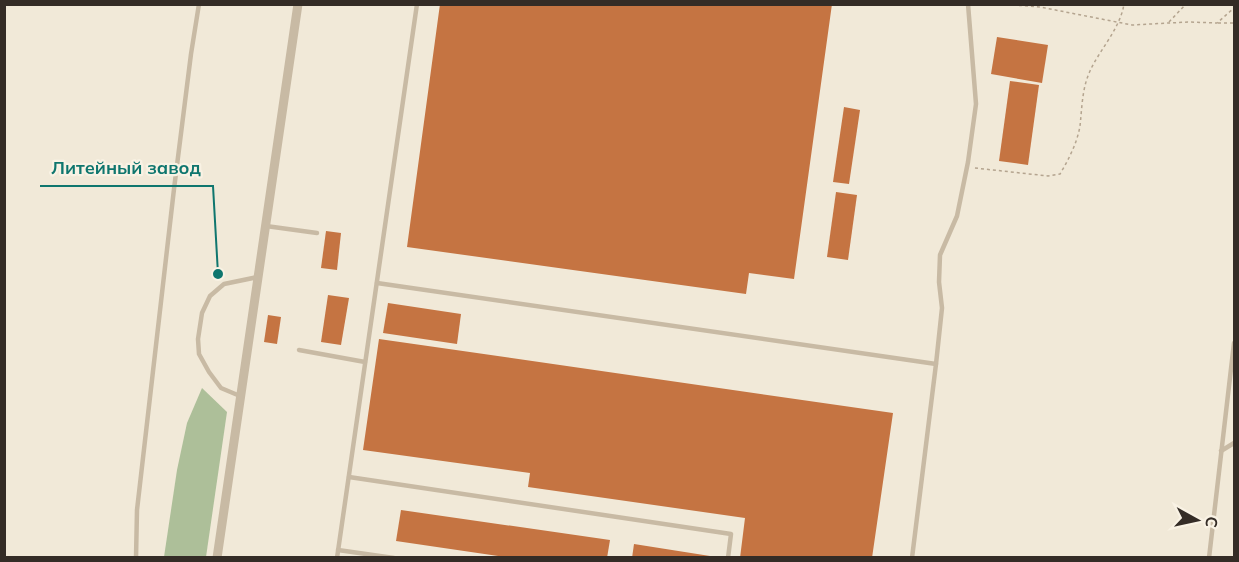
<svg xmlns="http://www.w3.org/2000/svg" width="1239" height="562" font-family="Mulish,sans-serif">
<rect width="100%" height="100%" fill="#f1e9d8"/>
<polygon fill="#adbf99" points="202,388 227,412 206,557 164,557 177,470 187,423"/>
<g fill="#c57442">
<polygon points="440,4 832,4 794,279 749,273 746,294 407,247"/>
<polygon points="997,37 1048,45 1042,83 991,74"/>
<polygon points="1010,81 1039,85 1028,165 999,161"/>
<polygon points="844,107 860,110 849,184 833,182"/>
<polygon points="836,192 857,195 848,260 827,257"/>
<polygon points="326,231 341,233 337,270 321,268"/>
<polygon points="328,295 349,298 341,345 321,342"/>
<polygon points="388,303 461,314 457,344 383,333"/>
<polygon points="268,315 281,317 277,344 264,342"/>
<polygon points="379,339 893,413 872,558 740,558 745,518 528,487 530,473 363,450"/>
<polygon points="401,510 610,540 607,558 512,558 396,541"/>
<polygon points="634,544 710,556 710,558 632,558"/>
</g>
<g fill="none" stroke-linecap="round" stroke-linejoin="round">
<g stroke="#b4a48f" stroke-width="1.5" stroke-dasharray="3 3" stroke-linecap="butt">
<polyline points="1001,4 1040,7 1132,25 1188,22 1217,23 1234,8"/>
<polyline points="1169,22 1186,4"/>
<polyline points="1218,23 1234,23"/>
<path d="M975,168L1048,176L1060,174C1069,159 1077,143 1080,126C1082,108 1082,88 1090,71C1100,49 1120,29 1124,4"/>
</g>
<g stroke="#c8baa4" stroke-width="4.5">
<polyline points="266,226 317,233"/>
<polyline points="377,283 936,364 942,308 939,282 940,255 957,216 968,162 976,104 968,4"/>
<polyline points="299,350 365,362"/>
<polyline points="240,396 221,388 209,372 199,354 198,339 202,313 210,296 224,284 258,277"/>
<polyline points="1221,451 1234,443"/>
<polyline points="349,477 731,534 728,558"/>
<polyline points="338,550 394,558"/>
<polyline points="136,558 137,510 174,189 191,54 199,4"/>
<polyline points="337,558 417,4"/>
<polyline points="912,558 936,364"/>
<polyline points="1209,558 1234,343"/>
</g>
<polyline stroke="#c8baa4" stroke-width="9" points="217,558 298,4"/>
</g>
<path fill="none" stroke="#0f766e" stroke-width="2" d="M218 274L213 186H40"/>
<circle fill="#0f766e" stroke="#f9f2e4" stroke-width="2" cx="218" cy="274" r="6"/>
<g font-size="18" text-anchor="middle" font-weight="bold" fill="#0f766e" stroke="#f9f2e4" stroke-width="4.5" stroke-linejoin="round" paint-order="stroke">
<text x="126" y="174">Литейный завод</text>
</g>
<rect width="1239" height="562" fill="none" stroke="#342c26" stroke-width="12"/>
<g transform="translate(1197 520) rotate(98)" stroke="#f9f2e4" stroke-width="4.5" paint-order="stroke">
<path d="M0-4.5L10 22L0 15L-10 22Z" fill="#342c26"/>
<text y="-9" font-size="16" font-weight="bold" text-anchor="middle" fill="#342c26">С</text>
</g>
</svg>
